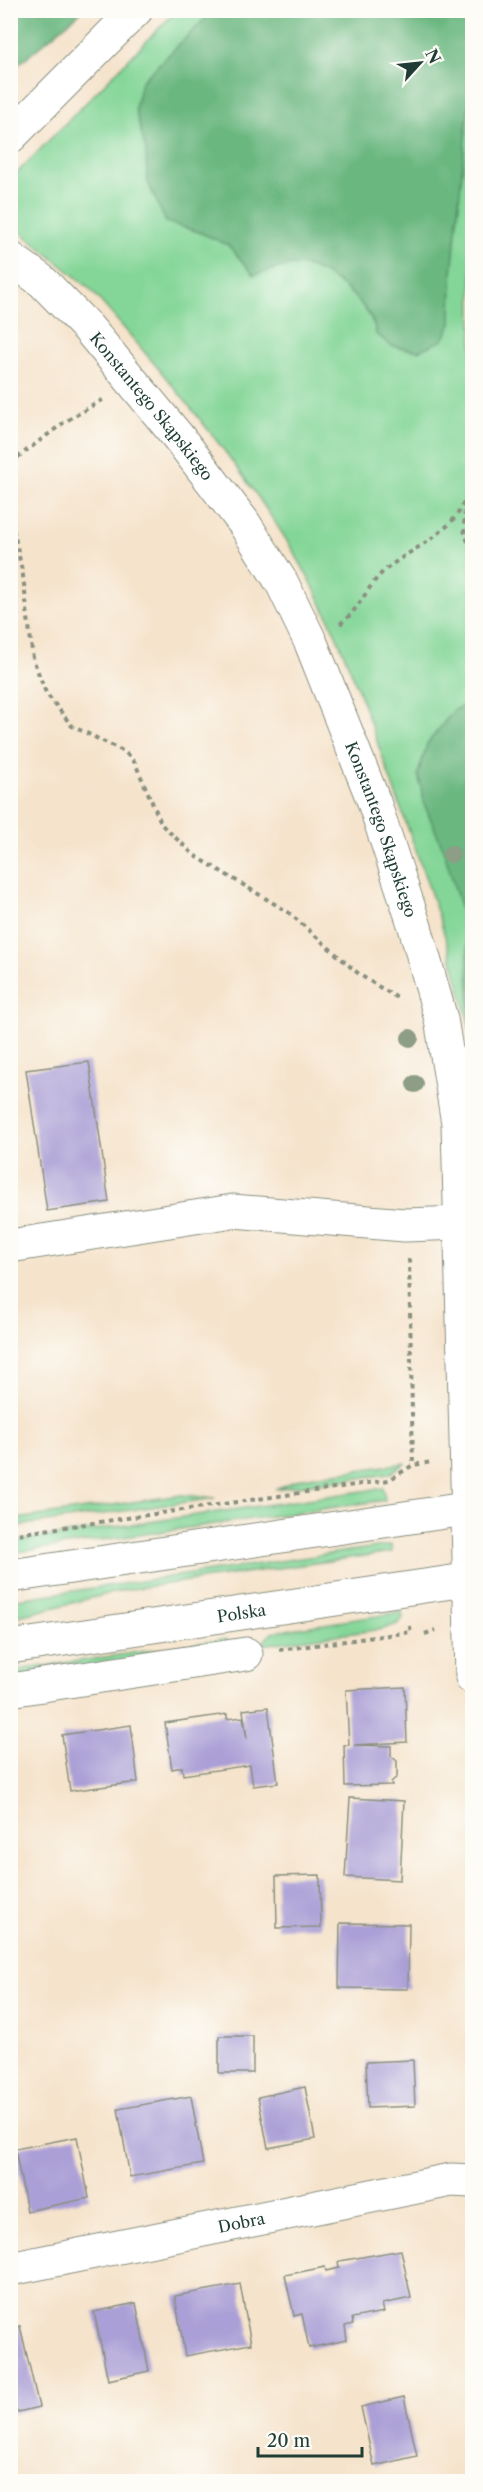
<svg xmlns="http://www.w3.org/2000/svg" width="483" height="2492" font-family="'Libre Caslon Text',serif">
<rect width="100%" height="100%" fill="#fdfcf7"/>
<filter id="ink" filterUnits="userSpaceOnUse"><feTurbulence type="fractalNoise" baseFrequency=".0167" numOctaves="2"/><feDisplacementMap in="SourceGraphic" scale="12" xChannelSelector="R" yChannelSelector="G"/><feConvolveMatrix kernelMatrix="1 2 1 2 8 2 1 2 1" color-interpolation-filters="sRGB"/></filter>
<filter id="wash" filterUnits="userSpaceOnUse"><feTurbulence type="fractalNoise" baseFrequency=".008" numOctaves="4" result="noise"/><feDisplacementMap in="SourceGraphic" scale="24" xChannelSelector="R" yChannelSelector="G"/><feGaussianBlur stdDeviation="1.35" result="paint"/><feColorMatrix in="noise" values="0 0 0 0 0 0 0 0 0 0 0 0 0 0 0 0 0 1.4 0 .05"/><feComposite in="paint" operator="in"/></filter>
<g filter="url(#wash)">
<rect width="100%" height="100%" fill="#f5e3cb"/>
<g fill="#84d698" stroke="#528a66" stroke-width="1.5">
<path d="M176,11H472V1039C455,954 424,874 395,792C366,711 339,628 295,554C243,468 176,388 110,312L89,288L11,224V179Z"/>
<polygon points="406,1463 389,1474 275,1489 302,1478"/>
<polygon points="383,1488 385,1500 11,1553 11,1542"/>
<polygon points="181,1495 215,1498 11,1527 11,1520"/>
<polygon points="391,1545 392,1552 124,1590 11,1618 11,1600"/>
<polygon points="402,1612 403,1618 397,1624 383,1629 261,1645 272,1632"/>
<polygon points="227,1639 228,1647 11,1679 11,1671"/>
</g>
<g fill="#6bb780" stroke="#457a5a" stroke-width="1.5">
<polygon points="11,10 82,10 82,11 11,71"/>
<path d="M213,11H472V69L452,274L451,324L443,340L418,351L392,346L376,334C374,306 324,264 295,265C283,265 267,272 254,275L228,245L199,232L166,222L147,180L146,150L135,109L141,82Z"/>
<polygon points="472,701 472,1039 470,1024 467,930 443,848 425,806 418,774 427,744 453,711"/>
</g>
<g id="blocks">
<g fill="#aa9fd6">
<polygon points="89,1062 109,1202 47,1211 26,1070"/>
<polygon points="405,1687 407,1742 354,1745 391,1746 391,1756 397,1761 397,1777 391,1782 392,1785 345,1786 344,1745 349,1745 346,1690"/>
<polygon points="268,1707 278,1783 253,1786 250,1765 183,1775 182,1767 172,1769 165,1723 227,1714 227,1719 243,1717 247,1739 243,1710"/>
<polygon points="131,1725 138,1782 70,1791 62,1735"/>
<polygon points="350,1798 404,1801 400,1880 345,1877"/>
<polygon points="320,1875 321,1927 277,1928 276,1876"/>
<polygon points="340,1923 409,1924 408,1989 339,1988"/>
<rect x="219" y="2036" width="34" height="37"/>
<polygon points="413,2060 415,2106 368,2108 366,2062"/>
<polygon points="305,2087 315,2139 268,2148 258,2097"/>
<polygon points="191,2096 203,2164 130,2177 118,2109"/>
<polygon points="77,2137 89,2198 27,2211 15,2149"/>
<polygon points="401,2250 411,2298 382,2304 384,2312 352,2318 353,2324 345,2326 347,2340 309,2348 302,2314 294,2316 285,2275 325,2267 326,2271 339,2268 338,2262 340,2261"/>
<polygon points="240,2284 251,2344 185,2356 175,2296"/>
<polygon points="136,2303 149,2371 108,2380 94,2312"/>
<polygon points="20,2326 39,2407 10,2414 10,2328"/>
<polygon points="404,2397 417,2456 374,2466 361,2407"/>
</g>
</g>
</g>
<g filter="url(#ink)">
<use href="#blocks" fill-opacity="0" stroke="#8a9080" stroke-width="1.5"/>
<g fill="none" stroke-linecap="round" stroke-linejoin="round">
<g stroke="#8a9080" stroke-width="35">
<g id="minor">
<polyline points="10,137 136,10"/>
<path id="s1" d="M10,258L42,281L88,328L179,438L244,523L282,583L311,643L374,802L415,927L441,1019L458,1123L472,1677"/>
<polyline points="10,1246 233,1211 405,1225 461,1223"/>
<polyline points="10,1576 472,1508"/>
<path id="s2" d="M10,1647L472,1579"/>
<polyline points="10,1690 246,1654"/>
<path id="s3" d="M10,2269L451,2180L472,2181"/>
</g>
</g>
<g stroke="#8a9080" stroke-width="4" stroke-dasharray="4.5 4.5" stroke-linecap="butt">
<polyline points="10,463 66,421 104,399"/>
<polyline points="465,502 464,530 472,554"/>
<polyline points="10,512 23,576 33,659 46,693 72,726 125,752 135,763 162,825 194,855 288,912 360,975 399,999"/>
<path d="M340,624C358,610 363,595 377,578C402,550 453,537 465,499C471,479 471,456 472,435"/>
<polyline points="409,1259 413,1465"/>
<polyline points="10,1535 389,1480 413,1465 433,1462"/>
<polyline points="425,1634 436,1630"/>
<polyline points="279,1650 411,1632 409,1622"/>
</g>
<use href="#minor" stroke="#fff" stroke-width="33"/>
</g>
<g fill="#8d9d86">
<circle cx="451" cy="854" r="9"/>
<circle cx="410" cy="1038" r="9"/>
<circle cx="415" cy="1084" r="9"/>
</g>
</g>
<g text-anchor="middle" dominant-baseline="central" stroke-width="4.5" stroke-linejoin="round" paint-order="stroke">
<g font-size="16" fill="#1f3d34" stroke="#fdfcf7">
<text stroke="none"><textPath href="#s1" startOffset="206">Konstantego Skąpskiego</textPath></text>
<text stroke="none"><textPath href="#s1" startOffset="692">Konstantego Skąpskiego</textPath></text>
<text stroke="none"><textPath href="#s2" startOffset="234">Polska</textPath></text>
<text stroke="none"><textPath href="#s3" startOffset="236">Dobra</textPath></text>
</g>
</g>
<rect width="483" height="2492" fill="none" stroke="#fdfcf7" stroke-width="36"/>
<g transform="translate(420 63) rotate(63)" stroke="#fdfcf7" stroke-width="4.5" paint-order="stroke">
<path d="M0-4.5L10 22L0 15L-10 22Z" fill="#1f3d34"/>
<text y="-9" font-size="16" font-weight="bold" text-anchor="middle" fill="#1f3d34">N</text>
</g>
<path d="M258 2447v9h104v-9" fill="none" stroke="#1f3d34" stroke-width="3"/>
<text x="267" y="2447" font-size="18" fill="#1f3d34" stroke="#fdfcf7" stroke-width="4.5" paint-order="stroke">20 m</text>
</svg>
